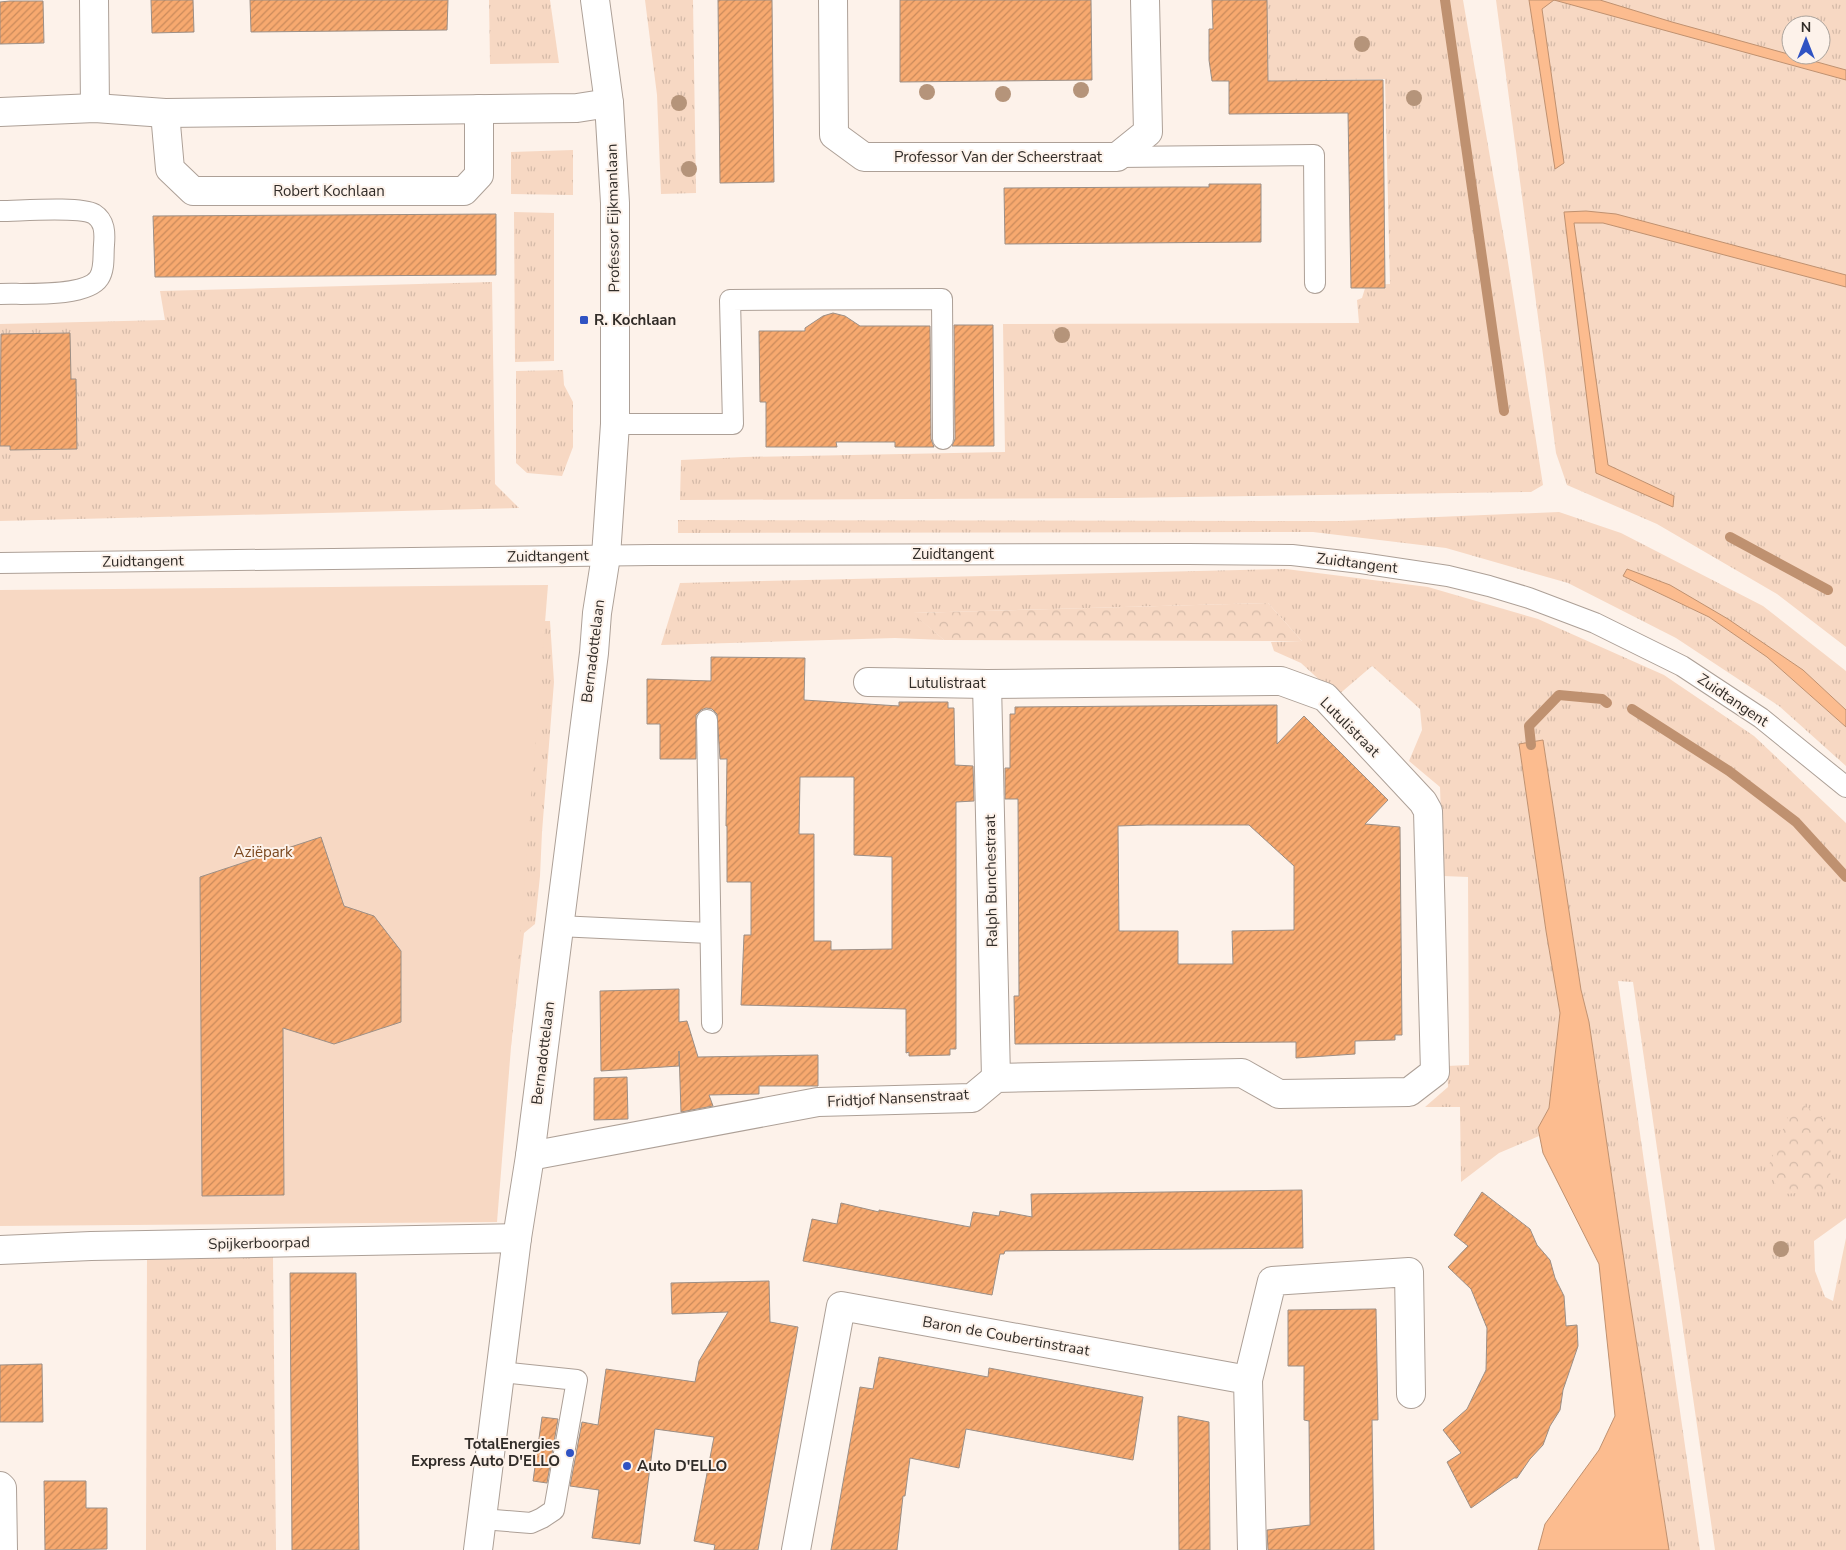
<svg xmlns="http://www.w3.org/2000/svg" width="1846" height="1550" font-family="'Nunito Sans',sans-serif">
<defs>
<pattern id="grass-tufts" width="24" height="20" patternUnits="userSpaceOnUse" patternTransform="scale(1.25)"><rect width="24" height="20" fill="#f7d8c3"/><path d="M3 7l-1-3M5 7V3M7 7l1-3M15 17l-1-3M17 17v-4M19 17l1-3" fill="none" stroke="#d4baa8"/></pattern>
<pattern id="forest-crowns" width="20" height="18" patternUnits="userSpaceOnUse" patternTransform="scale(1.25)"><rect width="20" height="18" fill="#f7d8c3"/><path d="M2 6a3 3 0 1 1 6 0M12 15a3 3 0 1 1 6 0" fill="none" stroke="#d4baa8"/></pattern>
<pattern id="building-hatch" width="6" height="6" patternUnits="userSpaceOnUse" patternTransform="scale(1.25)"><rect width="6" height="6" fill="#f7a96f"/><path d="M-1 1l2-2M0 6l6-6M5 7l2-2" fill="none" stroke="#c98a5b"/></pattern>
</defs>
<rect width="100%" height="100%" fill="#fdf2ea"/>
<g fill="url(#grass-tufts)" fill-rule="evenodd">
<polygon points="489,0 550,0 559,63 490,64"/>
<polygon points="645,0 693,0 696,193 661,194 657,95"/>
<polygon points="1266,0 1463,0 1507,256 1543,485 1531,492 1120,498 680,500 681,460 744,457 1005,452 1003,324 1359,323 1357,300 1362,298 1366,285 1390,284 1385,79 1268,81"/>
<path d="M1496,0H1846V647L1777,594L1657,524L1567,485L1556,453ZM1791,25H1821V55H1791Z"/>
<polygon points="573,150 573,195 511,194 511,152"/>
<polygon points="514,212 554,213 554,361 515,362"/>
<polygon points="492,282 495,484 519,508 0,521 0,324 165,320 160,291"/>
<polygon points="563,370 564,385 573,402 573,447 562,476 527,473 516,463 516,371"/>
<polygon points="1559,512 1621,533 1763,606 1846,671 1846,710 1803,670 1627,569 1623,576 1709,617 1767,657 1846,727 1846,766 1779,706 1676,638 1568,583 1446,548 1313,532 678,533 678,520 1342,521"/>
<polygon points="1286,569 1428,587 1538,619 1664,675 1754,736 1846,823 1846,1218 1814,1241 1815,1271 1825,1297 1833,1301 1846,1238 1846,1550 1715,1550 1633,982 1618,981 1700,1550 1669,1550 1630,1301 1589,1022 1581,990 1543,740 1519,745 1546,931 1560,1013 1549,1108 1538,1128 1539,1136 1499,1153 1461,1182 1460,1107 1425,1107 1448,1087 1447,1066 1469,1065 1468,877 1443,876 1440,787 1409,761 1422,730 1420,709 1372,666 1337,696 1301,663 1274,651 1271,642 1302,641 1268,603 913,613 944,640 895,638 661,645 680,583"/>
<polygon points="542,621 550,621 554,682 542,832 540,876 535,924 524,933 511,1046 492,1050"/>
<polygon points="273,1257 276,1550 146,1550 147,1258"/>
</g>
<g fill="url(#forest-crowns)">
<polygon points="1268,603 1302,641 944,640 912,613"/>
<polygon points="1795,1099 1831,1124 1830,1191 1782,1194 1767,1170"/>
</g>
<polygon fill="#f7d8c3" points="548,585 497,1222 0,1226 0,590"/>
<g fill="#fcbc8f" stroke="#bf9170">
<polygon points="1529,0 1554,0 1542,9 1564,163 1555,169"/>
<polygon points="1554,0 1600,0 1672,22 1846,70 1846,80"/>
<polygon points="1586,211 1616,214 1846,275 1846,287 1603,223 1574,223 1608,465 1674,496 1673,507 1596,473 1564,212"/>
<polygon points="1627,569 1670,585 1728,619 1803,670 1846,710 1846,727 1767,657 1709,617 1623,576"/>
<polygon points="1543,740 1581,990 1589,1022 1630,1301 1669,1550 1538,1550 1545,1524 1599,1450 1615,1416 1599,1264 1543,1153 1538,1128 1549,1108 1560,1013 1546,931 1519,744"/>
</g>
<g fill="none" stroke-linecap="round" stroke-linejoin="round">
<g stroke="#bf9170" stroke-width="10">
<polyline points="1445,0 1504,411"/>
<polyline points="1730,537 1828,590"/>
<polyline points="1632,709 1729,771 1796,822 1846,877"/>
<polyline points="1531,745 1529,726 1559,695 1602,699 1607,703"/>
</g>
</g>
<g fill="url(#building-hatch)" stroke="#9c8f86" fill-rule="evenodd">
<polygon points="151,0 193,0 194,32 152,33"/>
<polygon points="250,0 448,0 447,30 251,32"/>
<polygon points="718,0 772,0 774,182 720,183"/>
<polygon points="900,0 1091,0 1092,80 900,82"/>
<polygon points="1212,0 1267,0 1268,81 1383,80 1385,288 1351,288 1348,113 1229,114 1229,81 1212,81 1209,60 1209,29 1213,29"/>
<polygon points="10,1 43,1 44,43 0,44 0,2"/>
<polygon points="1209,184 1261,184 1261,242 1005,244 1004,188 1173,187 1209,187"/>
<polygon points="496,214 496,275 155,277 153,216"/>
<polygon points="833,313 845,316 860,326 930,326 931,439 934,447 895,447 895,442 836,442 837,447 766,447 766,402 760,402 759,331 805,331 805,328 823,316"/>
<polygon points="954,325 993,325 994,446 952,446 955,439"/>
<polygon points="70,333 71,379 76,379 77,449 10,450 10,446 0,446 1,334"/>
<path d="M711,657L805,658L804,700L899,706V702H948V708H954L955,765L973,766L974,801L956,802V1049H950V1055L909,1056V1052L906,1053V1009L741,1005L744,935H751V882H727V826H726L727,759H720L717,714L712,709L706,708L701,710L696,715V759H660V724H647V679L711,681ZM800,777H854V855L892,857V949L831,950V941H814V834H799Z"/>
<path d="M1277,705V744L1304,716L1388,800L1365,824L1400,827L1402,1035H1395V1040L1355,1041V1054L1296,1058V1042L1015,1044L1014,996H1019L1018,799H1005V768H1010V714H1015V707ZM1147,825H1249L1294,866V930L1232,931L1233,964H1178V931H1119L1118,826Z"/>
<polygon points="321,837 344,906 374,916 401,951 401,1022 334,1044 283,1028 284,1195 202,1196 200,877"/>
<polygon points="679,989 679,1022 687,1021 698,1057 818,1055 818,1086 759,1086 759,1094 709,1095 713,1106 681,1112 679,1051 679,1066 601,1071 600,991"/>
<polygon points="627,1077 628,1119 594,1120 594,1078"/>
<polygon points="1302,1190 1303,1248 1005,1251 1004,1254 1000,1254 992,1295 803,1261 812,1219 837,1224 841,1203 879,1212 879,1210 970,1227 973,1212 999,1216 1000,1211 1032,1217 1031,1194"/>
<polygon points="1482,1192 1530,1229 1537,1245 1550,1260 1555,1278 1564,1296 1566,1326 1577,1325 1578,1346 1563,1390 1560,1410 1550,1426 1543,1445 1530,1459 1517,1478 1514,1478 1471,1508 1447,1462 1461,1453 1443,1430 1467,1409 1486,1370 1487,1328 1471,1289 1448,1267 1468,1246 1454,1235"/>
<polygon points="290,1273 356,1273 359,1550 292,1550"/>
<polygon points="769,1281 770,1322 798,1327 758,1550 714,1550 715,1545 694,1541 714,1437 655,1429 640,1544 592,1538 599,1490 570,1486 582,1422 598,1425 606,1369 695,1382 699,1361 728,1312 672,1314 671,1283"/>
<polygon points="1376,1309 1378,1420 1372,1420 1374,1550 1268,1550 1267,1530 1310,1525 1309,1421 1304,1420 1304,1366 1288,1366 1288,1310"/>
<polygon points="879,1357 988,1377 989,1368 1143,1397 1133,1460 966,1429 959,1468 910,1458 905,1496 903,1496 897,1550 831,1550 860,1387 873,1389"/>
<polygon points="42,1364 43,1422 0,1422 0,1365"/>
<polygon points="1178,1416 1209,1422 1210,1550 1179,1550"/>
<polygon points="542,1417 558,1419 547,1483 533,1481"/>
<polygon points="44,1481 86,1481 86,1508 107,1508 107,1549 45,1550"/>
</g>
<g fill="none" stroke-linecap="round" stroke-linejoin="round">
<g stroke="#ada097" stroke-width="22">
<g id="service">
<polyline points="1117,157 1314,155 1315,283"/>
<path d="M0,211C20,211 79,206 94,214C105,221 105,233 104,245C103,255 105,269 99,278C86,298 22,293 0,294"/>
<polyline points="615,424 733,424 730,300 942,299 943,439"/>
<polyline points="0,563 652,555 1188,554 1292,555 1361,563 1448,576 1489,586 1529,598 1595,623 1682,666 1761,718 1846,787"/>
<polyline points="707,720 712,1023"/>
<polyline points="558,926 709,933"/>
<polyline points="482,1519 531,1523 542,1518 554,1510 577,1380 501,1372"/>
</g>
</g>
<g stroke="#ada097" stroke-width="30">
<g id="minor">
<polyline points="94,0 95,108"/>
<polyline points="833,0 834,135 864,157 1117,157 1148,132 1145,0"/>
<polyline points="0,112 95,108 165,113 577,108 609,103"/>
<polyline points="165,113 170,169 193,191 464,191 479,175 479,109"/>
<polyline points="987,684 996,1078"/>
<polyline points="530,1156 818,1102 972,1098 996,1078 1242,1073 1279,1094 1409,1092 1435,1072 1428,811 1423,802 1325,697 1281,681 987,684 868,682"/>
<polyline points="0,1250 91,1246 517,1238"/>
<polyline points="1248,1380 1272,1281 1409,1272 1411,1394"/>
<polyline points="0,1486 2,1488 3,1550"/>
<polyline points="796,1550 841,1306 1248,1380 1252,1550"/>
</g>
</g>
<g stroke="#ada097" stroke-width="30">
<polyline id="tertiary" points="478,1550 517,1238 530,1156 594,653 597,613 606,556 615,424 615,203 609,103 595,0"/>
</g>
<use href="#service" stroke="#fff" stroke-width="20"/>
<use href="#minor" stroke="#fff" stroke-width="28"/>
<use href="#tertiary" stroke="#fff" stroke-width="28"/>
</g>
<g fill="#b5947a">
<circle cx="1362" cy="44" r="8"/>
<circle cx="1081" cy="90" r="8"/>
<circle cx="927" cy="92" r="8"/>
<circle cx="1003" cy="94" r="8"/>
<circle cx="1414" cy="98" r="8"/>
<circle cx="679" cy="103" r="8"/>
<circle cx="689" cy="169" r="8"/>
<circle cx="1062" cy="335" r="8"/>
<circle cx="1781" cy="1249" r="8"/>
</g>
<g fill="#3053c3" stroke="#fdf2ea" stroke-width="2">
<rect x="579" y="315" width="10" height="10" rx="2.5"/>
<circle cx="570" cy="1453" r="5"/>
<circle cx="627" cy="1466" r="5"/>
</g>
<g text-anchor="middle" dominant-baseline="central" stroke-width="4" stroke-linejoin="round" paint-order="stroke">
<g font-size="15" fill="#312c28" stroke="#fdf2ea">
<text x="998" y="157">Professor Van der Scheerstraat</text>
<text x="329" y="191">Robert Kochlaan</text>
<text transform="translate(613 218) rotate(-91)">Professor Eijkmanlaan</text>
<text x="953" y="554">Zuidtangent</text>
<text transform="translate(548 556) rotate(-1)">Zuidtangent</text>
<text transform="translate(143 561) rotate(-1)">Zuidtangent</text>
<text transform="translate(1357 563) rotate(7)">Zuidtangent</text>
<text transform="translate(593 651) rotate(-83)">Bernadottelaan</text>
<text x="947" y="683">Lutulistraat</text>
<text transform="translate(1733 700) rotate(34)">Zuidtangent</text>
<text transform="translate(1350 727) rotate(45)">Lutulistraat</text>
<text transform="translate(991 881) rotate(-91)">Ralph Bunchestraat</text>
<text transform="translate(543 1053) rotate(-83)">Bernadottelaan</text>
<text transform="translate(898 1098) rotate(-3)">Fridtjof Nansenstraat</text>
<text transform="translate(259 1243) rotate(-1)">Spijkerboorpad</text>
<text transform="translate(1006 1336) rotate(10)">Baron de Coubertinstraat</text>
</g>
<g font-size="15" font-weight="bold" fill="#312c28" stroke="#fdf2ea" text-anchor="start">
<text x="594" y="320">R. Kochlaan</text>
<text x="560" y="1444" text-anchor="end">TotalEnergies<tspan x="560" dy="17">Express Auto D'ELLO</tspan></text>
<text x="637" y="1466">Auto D'ELLO</text>
</g>
<g font-size="15" fill="#7a471e" stroke="#fdf2ea">
<text x="263" y="852">Aziëpark</text>
</g>
</g>
<g transform="translate(1806 40)"><circle r="24" fill="#fdf2ea" stroke="#aba39c"/>
<path d="M0-4L9 19L0 12L-9 19Z" fill="#3053c3"/>
<text y="-8" font-size="14" font-weight="bold" text-anchor="middle" fill="#312c28">N</text>
</g>
</svg>
